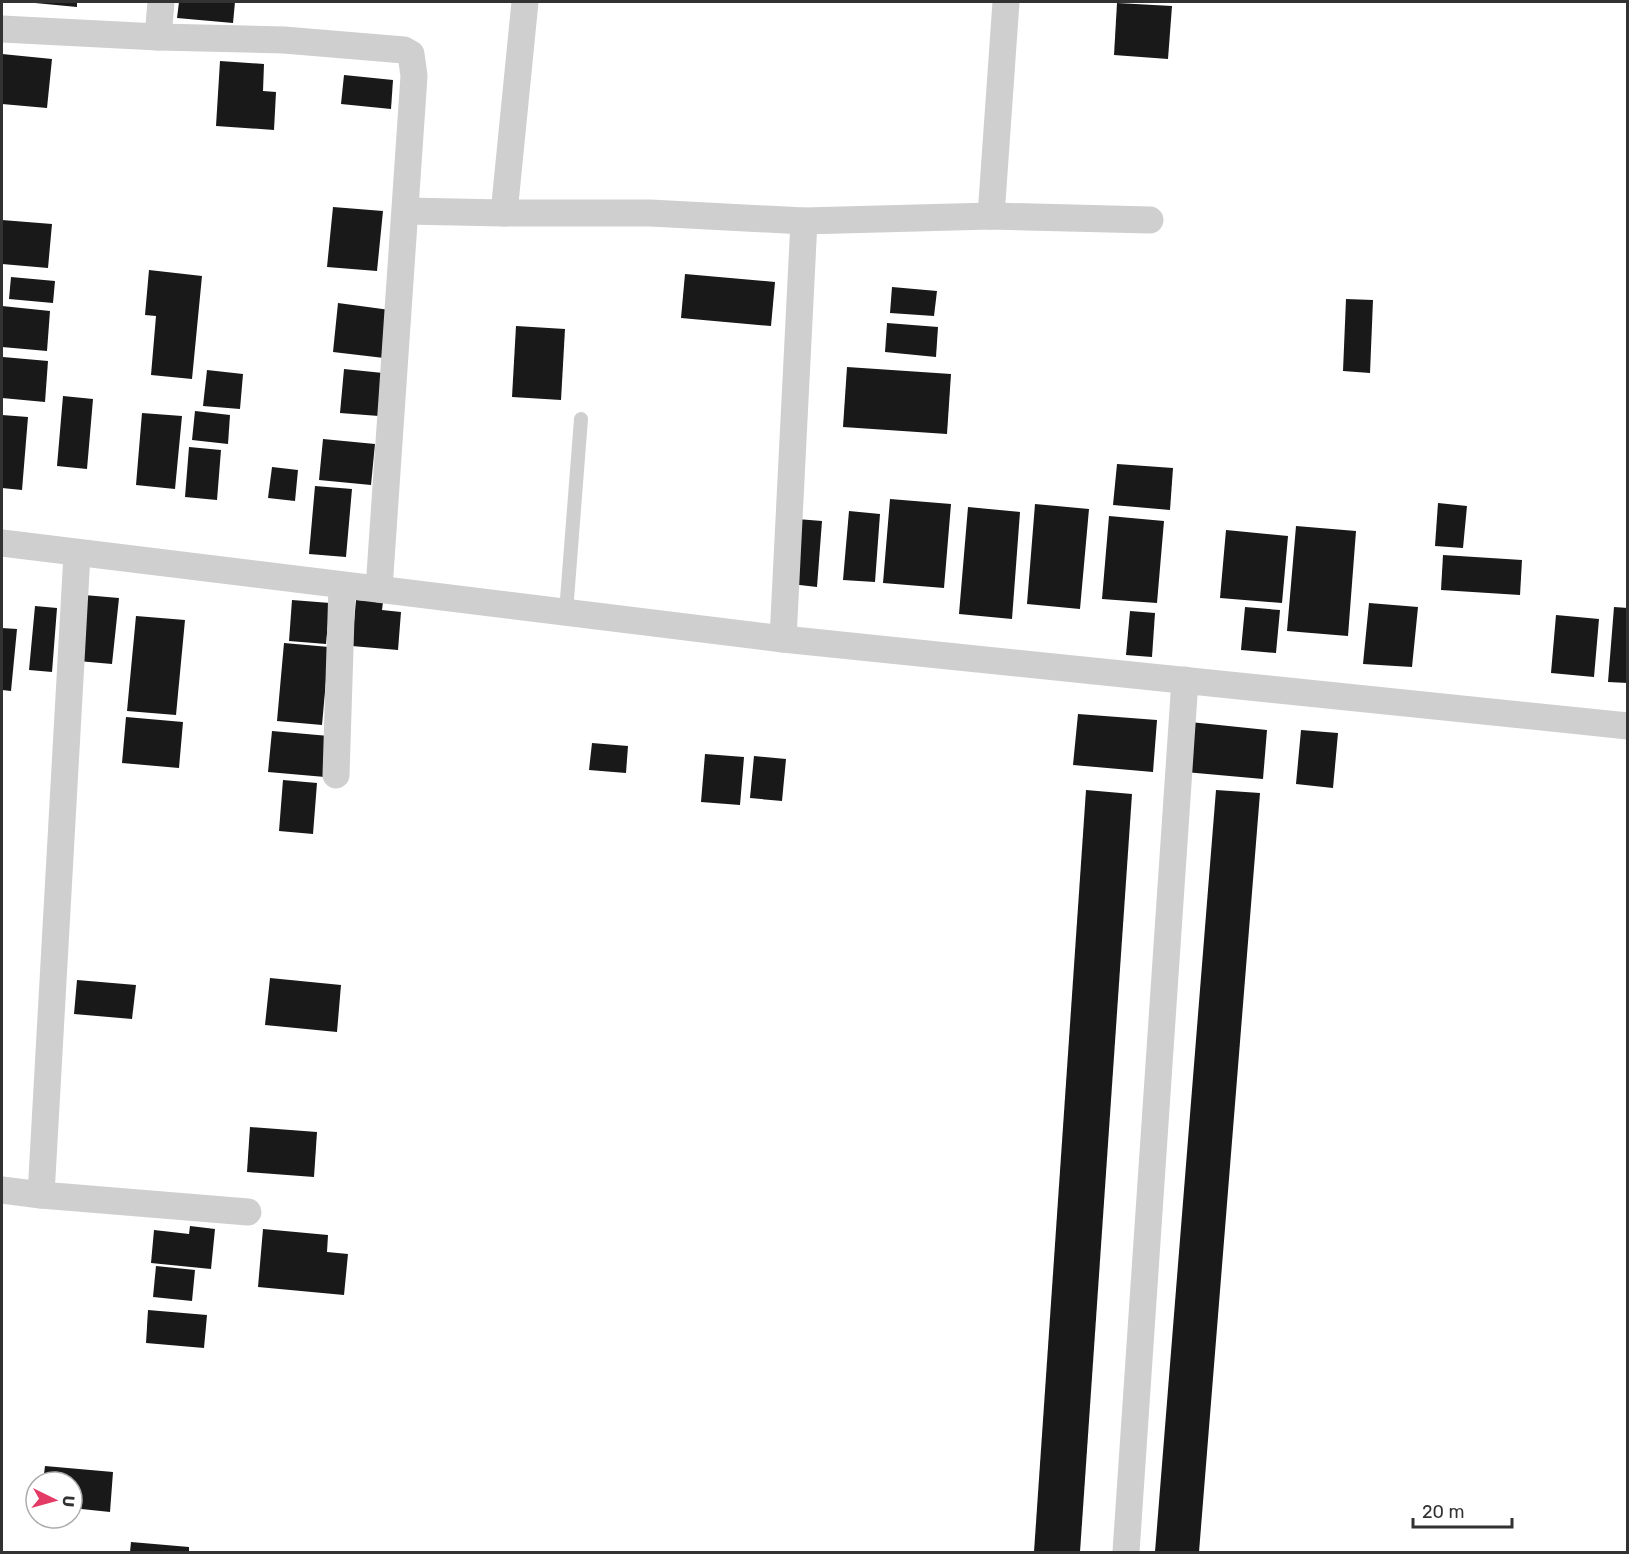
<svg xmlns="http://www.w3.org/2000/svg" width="1629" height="1554" font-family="Rubik,sans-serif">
<rect width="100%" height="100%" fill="#fff"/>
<g fill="#191919">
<polygon points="35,2 77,2 77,7 35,3"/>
<polygon points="179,2 235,2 233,23 177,18"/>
<polygon points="1117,3 1172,6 1168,59 1114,55"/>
<polygon points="2,54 52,59 47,108 2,104"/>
<polygon points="220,61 264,64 263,91 276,92 274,130 216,126"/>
<polygon points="344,75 393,80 391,109 341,104"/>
<polygon points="333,207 383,211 377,271 327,267"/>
<polygon points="2,220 52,224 48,268 2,264"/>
<polygon points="149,270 202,276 192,379 151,375 156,316 145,315"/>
<polygon points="685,274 775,282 771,326 681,318"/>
<polygon points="11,277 55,281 53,303 9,299"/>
<polygon points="892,287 937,291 934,316 890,313"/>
<polygon points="1346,299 1373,300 1370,373 1343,371"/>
<polygon points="338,303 390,310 384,358 333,352"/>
<polygon points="2,306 50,311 47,351 2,347"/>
<polygon points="887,323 938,327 936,357 885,352"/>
<polygon points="516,326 565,329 561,400 512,397"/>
<polygon points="3,357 48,361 45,402 2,398"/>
<polygon points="847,367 951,374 947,434 843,427"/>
<polygon points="344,369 383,373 379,416 340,413"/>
<polygon points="207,370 243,374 240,409 203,406"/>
<polygon points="63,396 93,399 87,469 57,466"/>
<polygon points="195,411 230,415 228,444 192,440"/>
<polygon points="142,413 182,416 175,489 136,485"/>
<polygon points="2,415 28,417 22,490 2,488"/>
<polygon points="323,439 375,444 371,485 319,480"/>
<polygon points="189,447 221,450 217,500 185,497"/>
<polygon points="1117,464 1173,468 1170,510 1113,505"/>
<polygon points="272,467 298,470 295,501 268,498"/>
<polygon points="315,486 352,489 346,557 309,554"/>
<polygon points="890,499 951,504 944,588 883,583"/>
<polygon points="1438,503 1467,506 1463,548 1435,546"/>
<polygon points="1035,504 1089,509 1080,609 1027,604"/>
<polygon points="968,507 1020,512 1012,619 959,614"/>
<polygon points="849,511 880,514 875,582 843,580"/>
<polygon points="1109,516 1164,521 1157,603 1102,599"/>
<polygon points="797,519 822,521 817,587 791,584"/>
<polygon points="1296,526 1356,531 1348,636 1287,631"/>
<polygon points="1226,530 1288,536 1282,603 1220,598"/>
<polygon points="1443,555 1522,560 1520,595 1441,590"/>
<polygon points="84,595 119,598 112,664 78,661"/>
<polygon points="292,600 330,603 326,644 289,641"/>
<polygon points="356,600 383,602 382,610 401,612 398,650 352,646"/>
<polygon points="1369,603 1418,607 1412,667 1363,664"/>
<polygon points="35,606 57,608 52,672 29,670"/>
<polygon points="1245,607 1280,610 1276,653 1241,650"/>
<polygon points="1614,607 1628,608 1628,683 1608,682"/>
<polygon points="1130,611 1155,613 1152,657 1126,655"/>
<polygon points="1556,615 1599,619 1594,677 1551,673"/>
<polygon points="136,616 185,620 176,715 127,711"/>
<polygon points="2,628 17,629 11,691 2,690"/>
<polygon points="284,643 329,647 322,725 277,721"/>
<polygon points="1078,714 1157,720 1153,772 1073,765"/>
<polygon points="126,717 183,722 179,768 122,763"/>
<polygon points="1190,722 1267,730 1263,779 1185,772"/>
<polygon points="1301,730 1338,733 1333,788 1296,784"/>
<polygon points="272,731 329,736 325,777 268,772"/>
<polygon points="592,743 628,746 626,773 589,770"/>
<polygon points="705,754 744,757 740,805 701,802"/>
<polygon points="754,756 786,759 782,801 750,798"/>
<polygon points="283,780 317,783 313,834 279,831"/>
<polygon points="1086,790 1132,794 1080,1552 1034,1552"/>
<polygon points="1216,790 1260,793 1199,1552 1155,1552"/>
<polygon points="270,978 341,985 337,1032 265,1025"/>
<polygon points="77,980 136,985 132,1019 74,1014"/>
<polygon points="250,1127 317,1132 314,1177 247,1172"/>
<polygon points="190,1226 215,1229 211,1269 151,1263 154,1230 189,1234"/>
<polygon points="263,1229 328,1235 327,1252 348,1254 344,1295 258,1287"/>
<polygon points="156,1266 195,1270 192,1301 153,1297"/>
<polygon points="148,1310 207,1315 204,1348 146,1343"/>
<polygon points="45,1466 113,1472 110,1512 72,1508 72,1482 43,1482"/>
<polygon points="131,1542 189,1547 189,1552 130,1552"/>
</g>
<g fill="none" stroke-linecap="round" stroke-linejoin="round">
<polyline stroke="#cfcfcf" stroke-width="14" points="566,612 581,419"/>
<g stroke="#cfcfcf" stroke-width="27">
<polyline points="2,29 158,37 284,40 404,50 411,54 414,76 379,589"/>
<polyline points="158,37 161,2"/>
<polyline points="406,211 504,213 525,2"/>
<polyline points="504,213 650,213 804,221 991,216 1150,220"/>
<polyline points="991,216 1006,2"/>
<polyline points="2,543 783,639 1628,726"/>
<polyline points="77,554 41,1195 248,1212"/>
<polyline points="783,639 804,221"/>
<polyline points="336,775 342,586"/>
<polyline points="2,1190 41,1195"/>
<polyline points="1126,1552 1185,680"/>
</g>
</g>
<rect width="1629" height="1554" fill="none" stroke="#323232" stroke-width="6"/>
<g transform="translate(54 1500) rotate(95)"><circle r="28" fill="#ffffff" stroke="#adadad" stroke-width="1.5"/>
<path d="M0-4.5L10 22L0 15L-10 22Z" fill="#e33a66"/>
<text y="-9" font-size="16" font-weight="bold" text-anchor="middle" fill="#323232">U</text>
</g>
<path d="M1413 1518v9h99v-9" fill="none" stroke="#323232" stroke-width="3"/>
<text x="1422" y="1518" font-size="18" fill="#323232" stroke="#ffffff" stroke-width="4.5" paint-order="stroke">20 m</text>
</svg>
